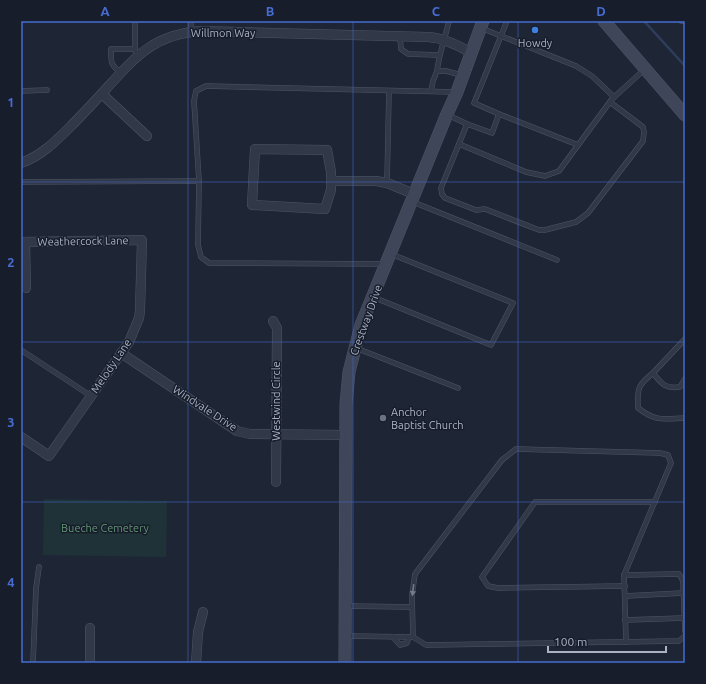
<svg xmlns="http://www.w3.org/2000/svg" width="706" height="684" font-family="Ubuntu,sans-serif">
<rect width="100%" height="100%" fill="#1e2636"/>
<polygon fill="#1f3237" points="44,499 167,501 166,557 43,555"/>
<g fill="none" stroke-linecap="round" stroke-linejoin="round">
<polyline stroke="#2e3d5c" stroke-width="2.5" points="644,21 685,66"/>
<g stroke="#4e5565" stroke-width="5.5">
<g id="lane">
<polyline points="135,21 135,51"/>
<polyline points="191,21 191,32"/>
<polyline points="681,21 684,21"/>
<polyline points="481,28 576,66 592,76 614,97"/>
<polyline points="400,37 401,49 408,54 439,55"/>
<path d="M437,71C439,54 445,38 449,21"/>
<path d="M121,73C110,64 111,63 111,49H135"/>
<polyline points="21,91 47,90"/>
<polyline points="431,91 433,81 437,71 446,71 461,75"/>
<polyline points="499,114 578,145"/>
<polyline points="448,115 467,124 441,188 442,194 445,198 476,210 485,209 539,230 545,230 576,222 588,213 643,141 644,132 643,127 610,102"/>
<polyline points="467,124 492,133 499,114 474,103 507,21"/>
<polyline points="459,144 526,172 545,176 559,171 612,99 645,69"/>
<polyline points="21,182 199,181"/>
<polyline points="387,183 389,91"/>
<polyline points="413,202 557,260"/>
<polyline points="385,264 209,263 201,257 198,245 199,181 194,101 196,91 206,86 455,92"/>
<polyline points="373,297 491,345 513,303 391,254"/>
<path d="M685,339L653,373C662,384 665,389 680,387L685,379"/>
<polyline points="356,348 458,388"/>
<polyline points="21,350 91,396"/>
<path d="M653,373C638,385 637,388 638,408C656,422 663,419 685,418"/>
<polyline points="625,586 498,588 488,586 482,577 535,502 655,502"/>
<polyline points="625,596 683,593"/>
<polyline points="346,606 412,607"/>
<polyline points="625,620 684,618"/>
<polyline points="346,636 413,637 426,645 679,641 685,636"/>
<polyline points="393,637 400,645 407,643 409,637"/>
<polyline points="413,637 412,595 415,574 502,460 516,449 660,453 668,455 671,463 624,575"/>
<polyline points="626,642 624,575 679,574 683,581 685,631"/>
<polyline points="33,663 36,588 39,567"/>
</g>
</g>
<g stroke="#4e5565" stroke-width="10">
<g id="street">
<polyline points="102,94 147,136"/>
<polygon points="255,149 327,150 331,172 331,190 325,209 252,205"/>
<path d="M21,163C41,156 55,142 70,127C82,115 94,102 106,89C136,56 154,34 202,31L428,37C444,38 458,45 471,53"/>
<polyline points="331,181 376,181 387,183 414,194"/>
<polyline points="21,242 142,240 140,311 139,318 129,342 49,456 21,437"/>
<polyline points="25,242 26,288"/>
<polyline points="273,321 277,328 276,482"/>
<polyline points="121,353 237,431 250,434 346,435"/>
<polyline points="90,663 90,628"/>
<polyline points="196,663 198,632 203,612"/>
</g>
</g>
<g stroke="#4e5565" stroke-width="13">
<g id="secondary">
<polyline points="604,21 685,115"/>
<polyline points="345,663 346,404 349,372 361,325 447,114 457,92 483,21"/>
</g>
</g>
<use href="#lane" stroke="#313847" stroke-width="4.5"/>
<use href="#street" stroke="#313847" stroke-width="9"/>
<use href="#secondary" stroke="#3f465a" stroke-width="12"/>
</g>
<defs><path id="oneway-solid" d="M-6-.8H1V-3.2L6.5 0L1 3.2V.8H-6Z"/></defs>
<use fill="#747b8c" href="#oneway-solid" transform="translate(413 590) rotate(97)"/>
<path fill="none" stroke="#476cd2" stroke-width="1" stroke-opacity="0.55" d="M188,21V663M353,21V663M518,21V663M21,182H685M21,342H685M21,502H685"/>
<circle fill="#3f7fe0" stroke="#171d2b" stroke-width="1.5" cx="535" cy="30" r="4"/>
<circle fill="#6b7280" stroke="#171d2b" stroke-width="1.5" cx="383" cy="418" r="4"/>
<g text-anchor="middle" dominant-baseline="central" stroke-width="3" stroke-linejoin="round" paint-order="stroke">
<g font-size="11" fill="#aab2c4" stroke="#171d2b">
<text x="223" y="33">Willmon Way</text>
<text transform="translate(83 241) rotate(-1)">Weathercock Lane</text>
<text transform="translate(366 320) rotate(-70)">Crestway Drive</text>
<text transform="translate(111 366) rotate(-56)">Melody Lane</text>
<text transform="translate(276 401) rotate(-90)">Westwind Circle</text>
<text transform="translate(205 408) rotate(33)">Windvale Drive</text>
</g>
<g font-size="11" fill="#aab2c4" stroke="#171d2b">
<text x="535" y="43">Howdy</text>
<text x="391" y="412" text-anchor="start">Anchor<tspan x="391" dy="13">Baptist Church</tspan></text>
</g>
<g font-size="11" fill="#619572" stroke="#171d2b">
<text x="105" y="528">Bueche Cemetery</text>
</g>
</g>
<rect width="706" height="684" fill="none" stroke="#171d2b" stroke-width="44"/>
<path d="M548 646v6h118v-6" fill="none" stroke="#aab2c4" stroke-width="2"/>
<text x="554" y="646" font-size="12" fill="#aab2c4" stroke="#171d2b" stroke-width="3" paint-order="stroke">100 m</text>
<rect x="22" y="22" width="662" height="640" fill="none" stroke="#476cd2" stroke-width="1.5"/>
<g font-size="13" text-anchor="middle" font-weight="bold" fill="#476cd2">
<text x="105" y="16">A</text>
<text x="270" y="16">B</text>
<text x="436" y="16">C</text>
<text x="601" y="16">D</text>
<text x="11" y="107">1</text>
<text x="11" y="267">2</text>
<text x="11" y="427">3</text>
<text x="11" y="587">4</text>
</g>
</svg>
